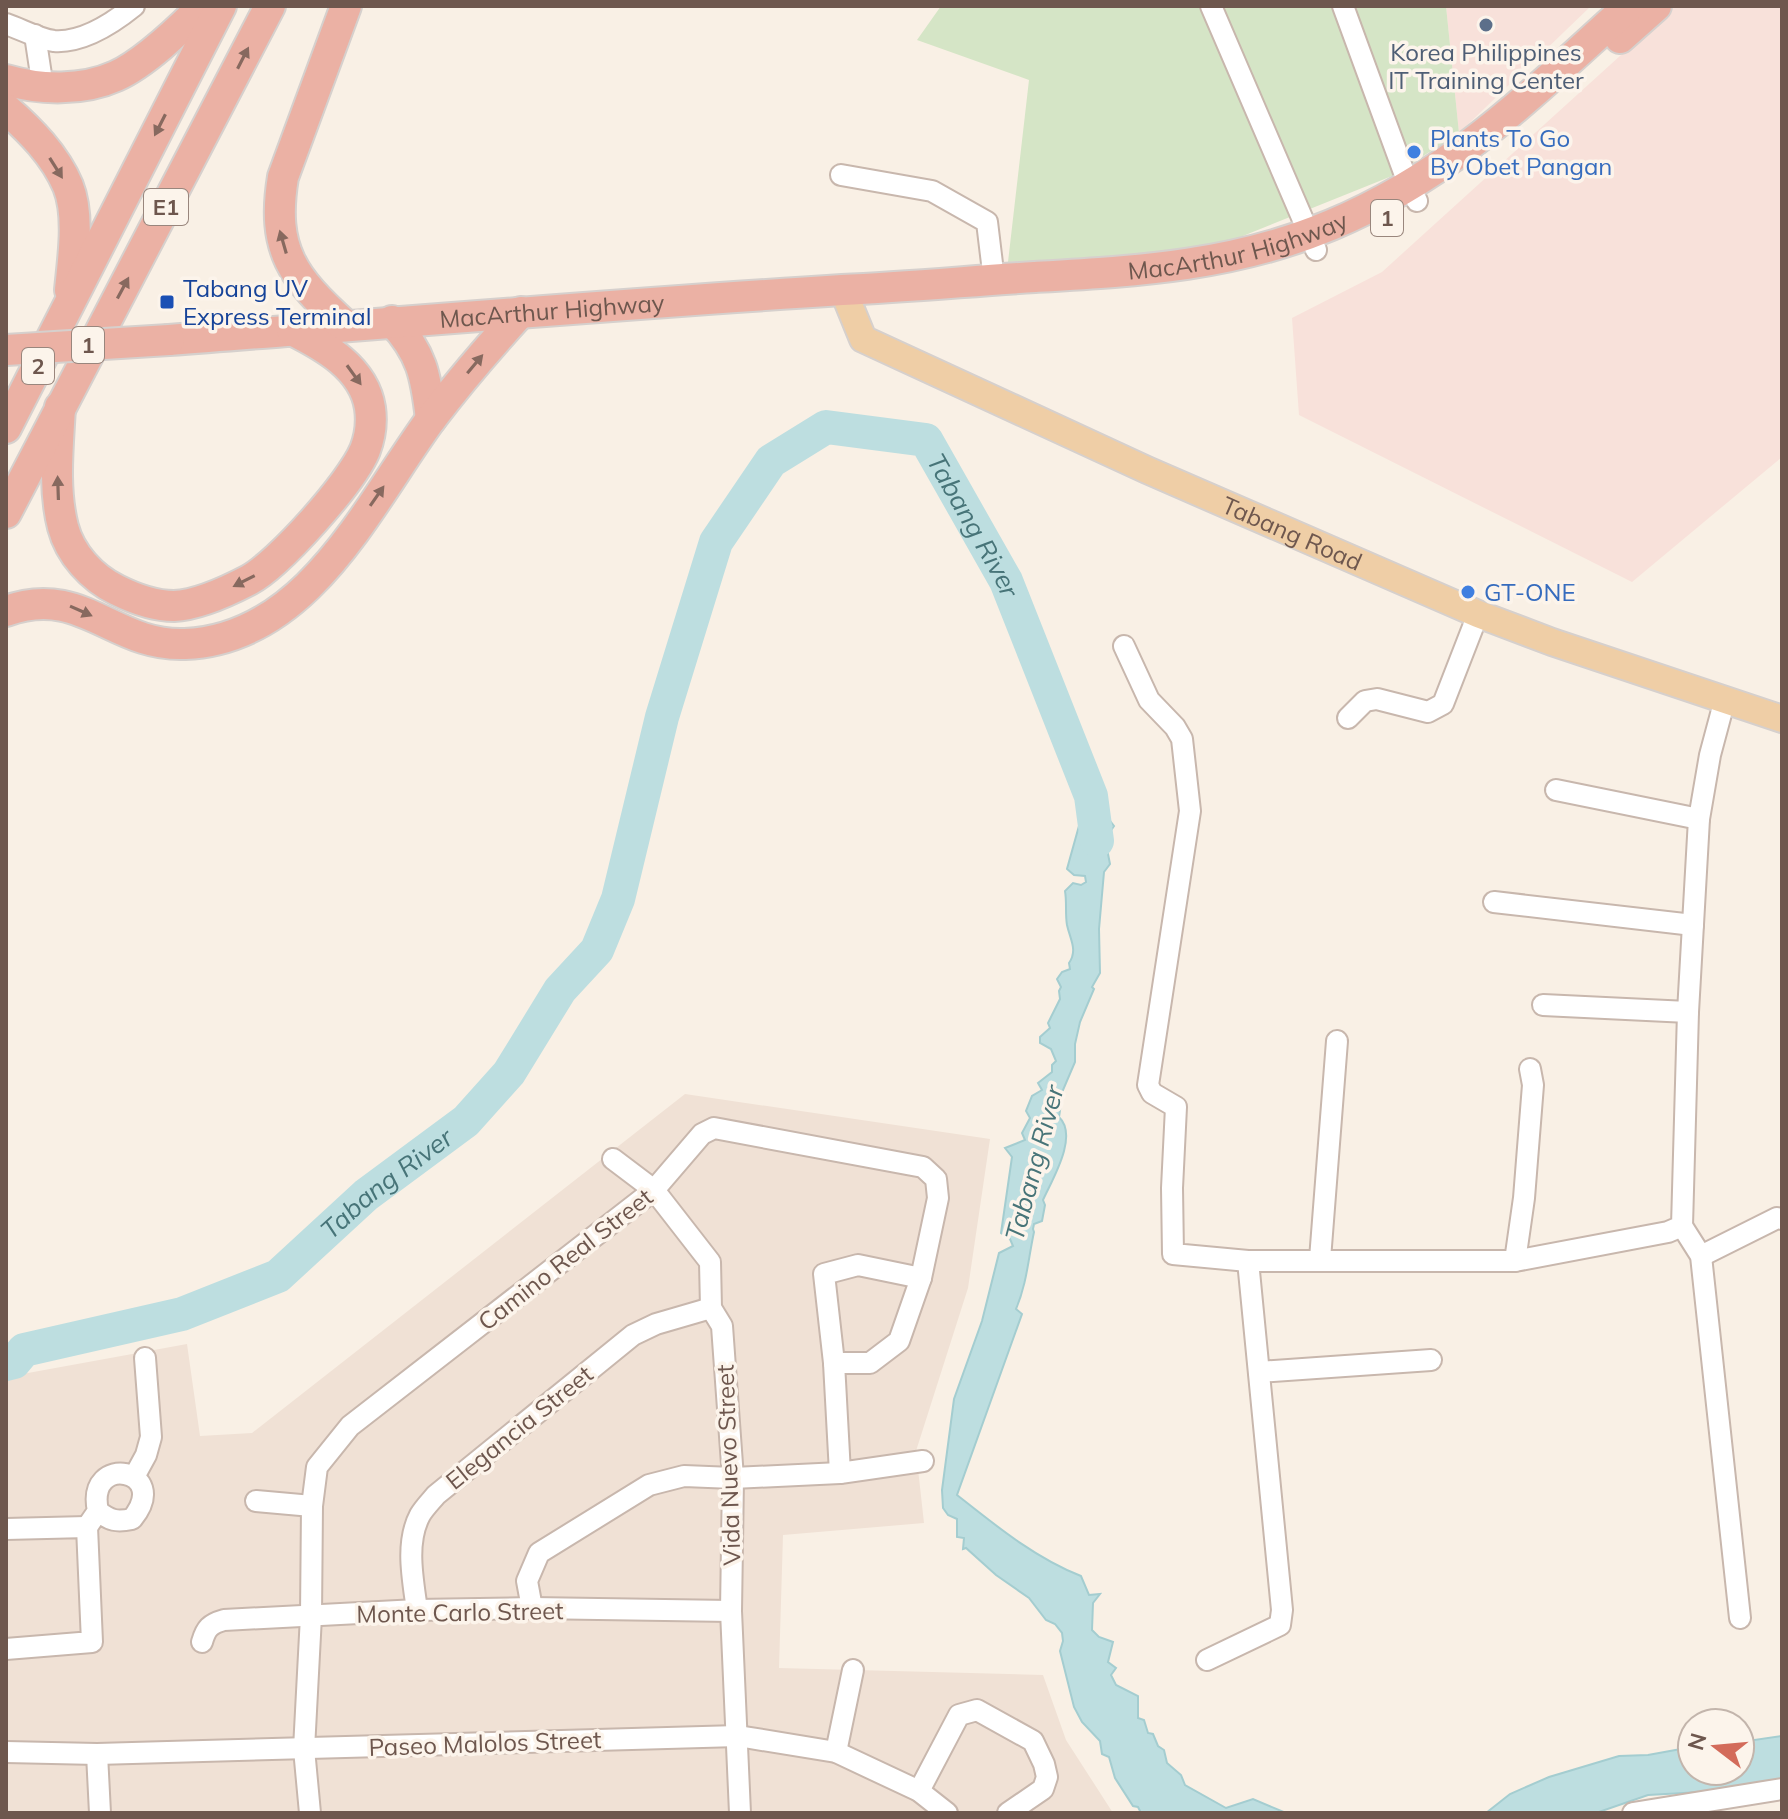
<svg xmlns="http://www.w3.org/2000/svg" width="1788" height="1819" font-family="Mulish,sans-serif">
<rect width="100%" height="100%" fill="#f9f0e5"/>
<polygon fill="#f0e1d5" points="685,1094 990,1139 968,1288 916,1451 924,1523 783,1535 779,1668 1043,1675 1066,1740 1113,1813 6,1813 6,1377 187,1344 200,1436 252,1433"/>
<g fill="#f8e1da">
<polygon points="1446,6 1591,6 1459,133"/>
<polygon points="1675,6 1782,6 1782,457 1632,582 1299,415 1292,318 1382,272"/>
</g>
<polygon fill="#d5e5c6" points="941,6 1446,6 1459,133 1392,176 1233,240 1130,257 1008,262 1029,80 917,40"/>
<g fill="#bddee0" stroke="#a4cdd0" stroke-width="2">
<path d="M1091,796L1114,826L1105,839L1110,864L1104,872L1099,929L1100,973L1092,987L1094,989L1080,1022L1075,1044V1062L1063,1090L1059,1117C1079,1136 1052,1180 1043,1200L1045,1205L1042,1221L1034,1224L1033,1229L1034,1232C1028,1260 1027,1283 1016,1309L1022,1314L957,1495C995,1525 1035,1558 1081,1576L1089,1595L1100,1594L1093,1603L1092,1630L1099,1637L1113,1642L1108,1662L1116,1668L1111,1675L1116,1685L1138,1696V1718L1144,1720L1148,1733L1153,1734L1158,1746L1164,1750L1167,1763L1181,1775L1185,1785L1226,1808L1253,1799L1286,1813H1141L1138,1807L1133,1806L1115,1778L1109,1757L1102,1754L1100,1741L1082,1722L1074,1707L1060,1651L1063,1641L1062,1633L1055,1624L1046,1620L1029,1598L996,1575L966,1548L963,1549L964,1538L957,1537V1519L948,1515L943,1508L942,1490L954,1399L982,1321L999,1253L1013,1246L1010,1239L1001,1233L1012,1157L1005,1148L1025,1140L1022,1133L1030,1118L1026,1111L1032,1096L1042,1090L1038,1083L1052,1072V1065L1056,1061L1051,1049L1040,1043V1037L1050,1028L1048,1023L1060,999L1059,991L1061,987L1057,979L1062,972L1070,969L1069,963C1078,950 1070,939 1067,925C1065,914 1067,902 1065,891L1073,883L1081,885L1086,882L1085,876L1074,875L1067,869L1082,815Z"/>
<polygon points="1782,1736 1782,1784 1719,1791 1648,1795 1596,1813 1486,1813 1510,1794 1549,1777 1619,1756 1648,1755 1692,1747 1692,1771 1740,1771 1740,1742"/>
</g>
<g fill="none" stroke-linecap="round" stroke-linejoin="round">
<path stroke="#bddee0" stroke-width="34" id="s1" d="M6,1364L14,1362L24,1350L182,1314L278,1276L366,1195L466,1121L509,1073L560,990L597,950L618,899L662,717L716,542L771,461L826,427L926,440L1006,581L1091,796L1097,841"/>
<g stroke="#c8b7ad" stroke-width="24">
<g id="minor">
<polyline points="1211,6 1316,250"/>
<polyline points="1343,6 1409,186 1417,201"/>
<path d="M6,24C21,29 38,39 54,41C82,43 113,23 134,6"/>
<polyline points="35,35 43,88"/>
<polyline points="841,175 932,191 987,222 994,280"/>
<polyline points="1124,646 1149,700 1175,727 1182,739 1190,811 1148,1085 1152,1093 1176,1107 1172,1188 1173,1254 1248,1261 1515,1261 1668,1232 1682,1226 1688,1012 1699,819 1710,755 1725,699"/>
<polyline points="1348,718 1365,701 1377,699 1428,712 1443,704 1478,614"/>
<polyline points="1556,790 1699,819"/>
<polyline points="1494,902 1693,925"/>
<polyline points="1543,1005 1688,1012"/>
<polyline points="613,1159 654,1190 710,1262 711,1308 722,1326 733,1478 731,1611 740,1813"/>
<polyline points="1682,1226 1701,1256 1740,1618"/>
<polyline points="1701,1256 1777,1218 1782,1219"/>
<polyline points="1320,1259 1337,1041"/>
<polyline points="1515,1261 1524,1198 1533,1085 1530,1069"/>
<polyline points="921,1278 858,1265 824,1274 834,1363 840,1473 923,1461"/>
<polyline points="1259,1372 1431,1360"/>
<polyline points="134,1477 146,1455 151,1437 145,1358"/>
<polyline points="256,1501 312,1506"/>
<path d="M87,1527L98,1511C85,1452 173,1469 132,1519C117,1522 110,1521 98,1511"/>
<polyline points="6,1529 87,1527 92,1642 6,1649"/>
<polyline points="532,1608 527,1581 539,1553 649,1485 684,1476 733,1478 840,1473"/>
<path d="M417,1610C413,1580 405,1543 420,1515C424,1508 431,1501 436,1495L633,1335L656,1324L711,1308"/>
<path d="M202,1642C206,1628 210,1624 224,1620L417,1610L532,1608L731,1611"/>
<polyline points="1207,1660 1280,1625 1282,1610 1248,1261"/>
<polyline points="6,1752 97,1754 738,1736 836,1752 919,1791 947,1813"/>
<polyline points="836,1752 853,1670"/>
<polyline points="97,1754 100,1813"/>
<polyline points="919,1791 959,1715 977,1710 1033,1741 1044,1764 1047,1777 1043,1789 1008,1813"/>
<polyline points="310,1813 304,1749 311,1616 312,1506 317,1467 350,1426 654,1190 702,1134 714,1128 923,1167 936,1179 938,1198 921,1278 899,1341 870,1363 834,1363"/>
<polyline points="1633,1813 1782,1789"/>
</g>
</g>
<g stroke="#d6d0cd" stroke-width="30">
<g id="major">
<path id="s2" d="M843,290L863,339L1147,470L1478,614L1552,642L1782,719"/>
</g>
</g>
<g stroke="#d6d0cd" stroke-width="34">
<g id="highway">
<polyline points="1620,38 1656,6"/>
<path d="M6,80C40,90 83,91 116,76C145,63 180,29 203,6"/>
<path d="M6,109C30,130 55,155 68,186C80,216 73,259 70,290"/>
<path d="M392,321C422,353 426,376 431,419"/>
<path d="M345,325C293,278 271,250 283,177L346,6"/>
<path id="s3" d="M169,340C394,323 618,304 842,290C907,287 971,281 1035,277C1140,271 1233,266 1331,225C1455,173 1532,93 1629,6"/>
<path d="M60,407C58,446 53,488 63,527C70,554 92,578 117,590C135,599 153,606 174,606C198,605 228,591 249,580C279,564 352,482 365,450C370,437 372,422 370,408C364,368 324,346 292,330"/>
<polyline points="6,428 221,6"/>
<polyline points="6,513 270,6"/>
<path d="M6,611C82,583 113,647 185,644C308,639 368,505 431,419C459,382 489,347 521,312"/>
</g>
</g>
<use href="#minor" stroke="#fff" stroke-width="20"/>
<use href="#major" stroke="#efcea6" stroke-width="26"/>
<use href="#highway" stroke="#ebb1a4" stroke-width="30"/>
<g stroke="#d6d0cd" stroke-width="34" stroke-linecap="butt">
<polyline id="highway-bridge" points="6,350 169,340"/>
</g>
<use href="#highway-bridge" stroke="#ebb1a4" stroke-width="30"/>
</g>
<defs><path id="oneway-solid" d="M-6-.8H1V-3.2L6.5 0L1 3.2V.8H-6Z" transform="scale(2)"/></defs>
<g fill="#87695f">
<use href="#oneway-solid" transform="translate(243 58) rotate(-63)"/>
<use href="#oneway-solid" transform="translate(160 125) rotate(117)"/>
<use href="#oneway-solid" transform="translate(56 168) rotate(58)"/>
<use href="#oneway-solid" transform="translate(283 242) rotate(-106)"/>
<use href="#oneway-solid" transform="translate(123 288) rotate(-62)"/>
<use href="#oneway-solid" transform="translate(475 364) rotate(-50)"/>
<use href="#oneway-solid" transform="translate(354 375) rotate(54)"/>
<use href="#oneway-solid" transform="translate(58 488) rotate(-92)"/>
<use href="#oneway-solid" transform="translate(377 496) rotate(-55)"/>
<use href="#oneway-solid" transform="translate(244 581) rotate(153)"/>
<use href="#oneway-solid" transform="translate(81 611) rotate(24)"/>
</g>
<circle fill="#5c6f8a" stroke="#fcf4eb" stroke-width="3" cx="1486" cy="25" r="8"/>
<g fill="#3f7fe0" stroke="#fcf4eb" stroke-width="3">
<circle cx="1414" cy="152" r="8"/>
<circle cx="1468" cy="592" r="8"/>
</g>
<rect fill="#1a4fb4" stroke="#fcf4eb" stroke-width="3" x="159" y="294" width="16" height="16" rx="4"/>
<g text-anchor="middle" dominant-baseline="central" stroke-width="7" stroke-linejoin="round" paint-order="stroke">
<g fill="#fcf4eb" stroke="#99867d" stroke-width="2">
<rect x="144" y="189" width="44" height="36" rx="6"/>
<rect x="1371" y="200" width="32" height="36" rx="6"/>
<rect x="72" y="327" width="32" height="36" rx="6"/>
<rect x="22" y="348" width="32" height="36" rx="6"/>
</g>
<g font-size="22" font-weight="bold" fill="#6e574e">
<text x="166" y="207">E1</text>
<text x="1387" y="218">1</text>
<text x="88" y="345">1</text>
<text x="38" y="366">2</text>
</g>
<g font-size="24" fill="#4e5e75" stroke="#fcf4eb">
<text x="1486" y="52">Korea Philippines<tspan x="1486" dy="28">IT Training Center</tspan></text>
</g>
<g font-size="24" fill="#366cbe" stroke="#fcf4eb" text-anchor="start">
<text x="1430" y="138">Plants To Go<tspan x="1430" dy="28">By Obet Pangan</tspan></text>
<text x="1484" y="592">GT-ONE</text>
</g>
<g font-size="24" fill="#6e574e" stroke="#fcf4eb">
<text stroke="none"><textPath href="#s3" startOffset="1074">MacArthur Highway</textPath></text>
<text stroke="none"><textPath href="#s3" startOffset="384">MacArthur Highway</textPath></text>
<text stroke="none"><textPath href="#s2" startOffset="524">Tabang Road</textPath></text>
<text transform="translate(565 1259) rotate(-38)">Camino Real Street</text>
<text transform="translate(519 1427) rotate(-39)">Elegancia Street</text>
<text transform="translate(728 1465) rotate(-92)">Vida Nuevo Street</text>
<text transform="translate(460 1612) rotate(-1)">Monte Carlo Street</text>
<text transform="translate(485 1743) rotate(-2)">Paseo Malolos Street</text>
</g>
<g font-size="24" fill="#164399" stroke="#fcf4eb" text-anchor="start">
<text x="183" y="288">Tabang UV<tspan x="183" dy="28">Express Terminal</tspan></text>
</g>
<g font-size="26" font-style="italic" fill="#477478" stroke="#fcf4eb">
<text stroke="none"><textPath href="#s1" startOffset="1536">Tabang River</textPath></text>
<text transform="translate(1034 1163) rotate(-75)">Tabang River</text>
<text stroke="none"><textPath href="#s1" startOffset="432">Tabang River</textPath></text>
</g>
</g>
<rect width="1788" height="1819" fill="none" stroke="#6e574e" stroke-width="16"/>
<g transform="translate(1716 1747) rotate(286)"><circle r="38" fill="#fcf4eb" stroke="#c3b5ac" stroke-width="2"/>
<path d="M0-6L14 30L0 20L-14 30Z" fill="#d36b5a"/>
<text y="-12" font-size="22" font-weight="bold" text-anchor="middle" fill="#6e574e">N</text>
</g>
</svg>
